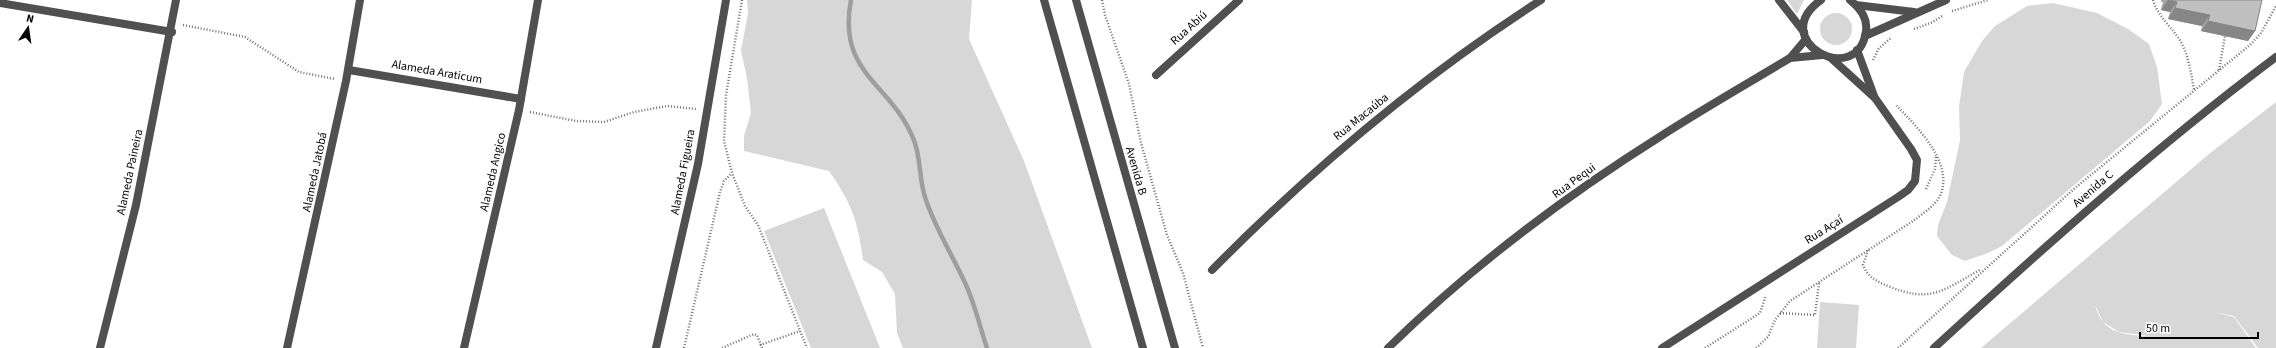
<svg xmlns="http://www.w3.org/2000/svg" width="2276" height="348" font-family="'Source Sans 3',sans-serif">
<rect width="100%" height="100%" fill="#fff"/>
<g fill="#d7d7d7" fill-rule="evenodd">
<path d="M747,0H972L969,39L1024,161L1092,348H903L897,333L895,294L882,272L863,260C858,221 852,204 829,171L744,151V136L751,113L747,78L741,51L748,13Z"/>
<polygon points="1787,0 1804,0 1797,14"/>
<polygon points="2053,3 2097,13 2128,29 2149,44 2157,67 2162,104 2150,121 2002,246 1988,253 1965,261 1952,255 1937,236 1938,225 1947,202 1960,140 1959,107 1964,72 1982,41 1995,26 2027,6"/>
<circle cx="1836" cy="29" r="16"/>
<path d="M2276,102V348H2258L2234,316L2213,312L2234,317L2256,348H1981L2209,154ZM2095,305L2103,322L2119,332L2149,336C2123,335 2102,333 2095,305Z"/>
<polygon points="824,208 880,348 811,348 764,231"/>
<polygon points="1820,302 1859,305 1856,348 1817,348"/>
</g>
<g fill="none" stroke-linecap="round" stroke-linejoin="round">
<path stroke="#9e9e9e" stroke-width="4.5" d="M851,0C837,74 890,82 913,138C922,158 918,179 926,200C936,230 953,256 966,285C975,305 980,327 987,348"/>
<g stroke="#727272" stroke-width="2.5" stroke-dasharray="1 2" stroke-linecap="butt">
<polyline points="742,0 726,95 724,141 732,173 745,206 758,225 807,348"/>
<polyline points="1102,0 1105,15 1129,84 1141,143 1167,235 1183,273 1203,348"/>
<path d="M2153,0C2158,17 2172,27 2181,42C2189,57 2191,73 2194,90"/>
<polyline points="1952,11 1988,0"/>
<polyline points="183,25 245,37 299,72 335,79"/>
<polyline points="1914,29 1933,22 1942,16"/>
<polyline points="1873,60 1879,48 1891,38"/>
<polyline points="2219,70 2225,36"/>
<polyline points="530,112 576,121 604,122 634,112 667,106 696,109"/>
<polyline points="1926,189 1935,169 1936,156"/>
<path d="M1868,250L1863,265C1867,276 1877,282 1888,286C1931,304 1943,290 1980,270"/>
<polyline points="1780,313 1815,315 1819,283"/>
<polyline points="760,345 800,331"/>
<polyline points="684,348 720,192 724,181 732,173"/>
<polyline points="722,348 754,334 757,335 762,348"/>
<polyline points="1705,348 1760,313 1766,295"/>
<path d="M1756,348L1768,337L1775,320L1790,301L1913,221C1922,214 1934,207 1940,196C1955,163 1916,126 1896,105"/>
<polyline points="1898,348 2075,188 2250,45 2261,33 2276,6"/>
</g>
<g stroke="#505050" stroke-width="8">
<polyline points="1779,0 1804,32"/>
<path d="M1821,0C1765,40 1858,90 1866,31C1868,18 1860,8 1850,0"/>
<polyline points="0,3 172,32"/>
<polyline points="1856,5 1914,12"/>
<polyline points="1865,36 1946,0"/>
<polyline points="1857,50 1874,96"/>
<polyline points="1790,58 1822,55"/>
<polyline points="349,70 521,99"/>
<polyline points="1156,75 1239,0"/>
<path d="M1212,270C1312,169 1421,77 1541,0"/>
<polyline points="100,348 136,205 176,0"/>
<polyline points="287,348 346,81 360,0"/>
<polyline points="464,348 519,110 538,0"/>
<polyline points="656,348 698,164 726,0"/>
<path d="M1388,348C1470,268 1564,197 1661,136C1703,109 1747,84 1790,58L1806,39"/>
<polyline points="1662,348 1898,197 1908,190 1915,181 1917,160 1911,149 1875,98 1831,58"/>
</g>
<g stroke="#505050" stroke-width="8">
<polyline points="1044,0 1143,348"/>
<polyline points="1076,0 1175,348"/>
<path d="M1934,348C2044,247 2156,147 2276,57"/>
</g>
</g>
<polygon fill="#a5a5a5" points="2161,0 2262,0 2255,31 2248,41 2201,31 2202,26 2168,19 2170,12 2161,10 2163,2 2161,2"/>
<g fill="#868686">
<polygon points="2168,0 2177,2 2170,12 2161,10"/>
<polygon points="2175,8 2210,15 2202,26 2168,19"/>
<polygon points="2208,21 2255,31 2248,41 2201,31"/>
</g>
<polygon fill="#c0c0c0" stroke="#868686" points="2169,0 2262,0 2255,31 2208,21 2210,15 2175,8 2177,2"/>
<g text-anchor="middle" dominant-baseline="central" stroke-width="3" stroke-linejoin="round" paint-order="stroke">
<g font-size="12" fill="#000" stroke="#fff">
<text transform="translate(1189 28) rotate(-42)">Rua Abiú</text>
<text transform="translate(437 72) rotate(10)">Alameda Araticum</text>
<text transform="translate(1361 117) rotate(-39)">Rua Macaúba</text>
<text transform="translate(1136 171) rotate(74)">Avenida B</text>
<text transform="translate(130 172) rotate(-78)">Alameda Paineira</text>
<text transform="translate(315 172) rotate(-78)">Alameda Jatobá</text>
<text transform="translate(493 172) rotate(-77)">Alameda Angico</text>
<text transform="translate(683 172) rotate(-79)">Alameda Figueira</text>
<text transform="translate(1574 181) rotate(-36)">Rua Pequi</text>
<text transform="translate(2093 189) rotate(-41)">Avenida C</text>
<text transform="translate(1824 230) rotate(-32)">Rua Açaí</text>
</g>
</g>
<g transform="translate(28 28) rotate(13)" stroke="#ffffff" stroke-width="3" paint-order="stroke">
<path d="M0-3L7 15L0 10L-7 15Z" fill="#000000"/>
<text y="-6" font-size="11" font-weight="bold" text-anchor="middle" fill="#000000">N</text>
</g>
<path d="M2140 332v6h118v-6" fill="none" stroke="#000000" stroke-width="2"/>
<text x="2146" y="332" font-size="12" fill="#000000" stroke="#ffffff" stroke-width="3" paint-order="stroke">50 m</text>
</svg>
